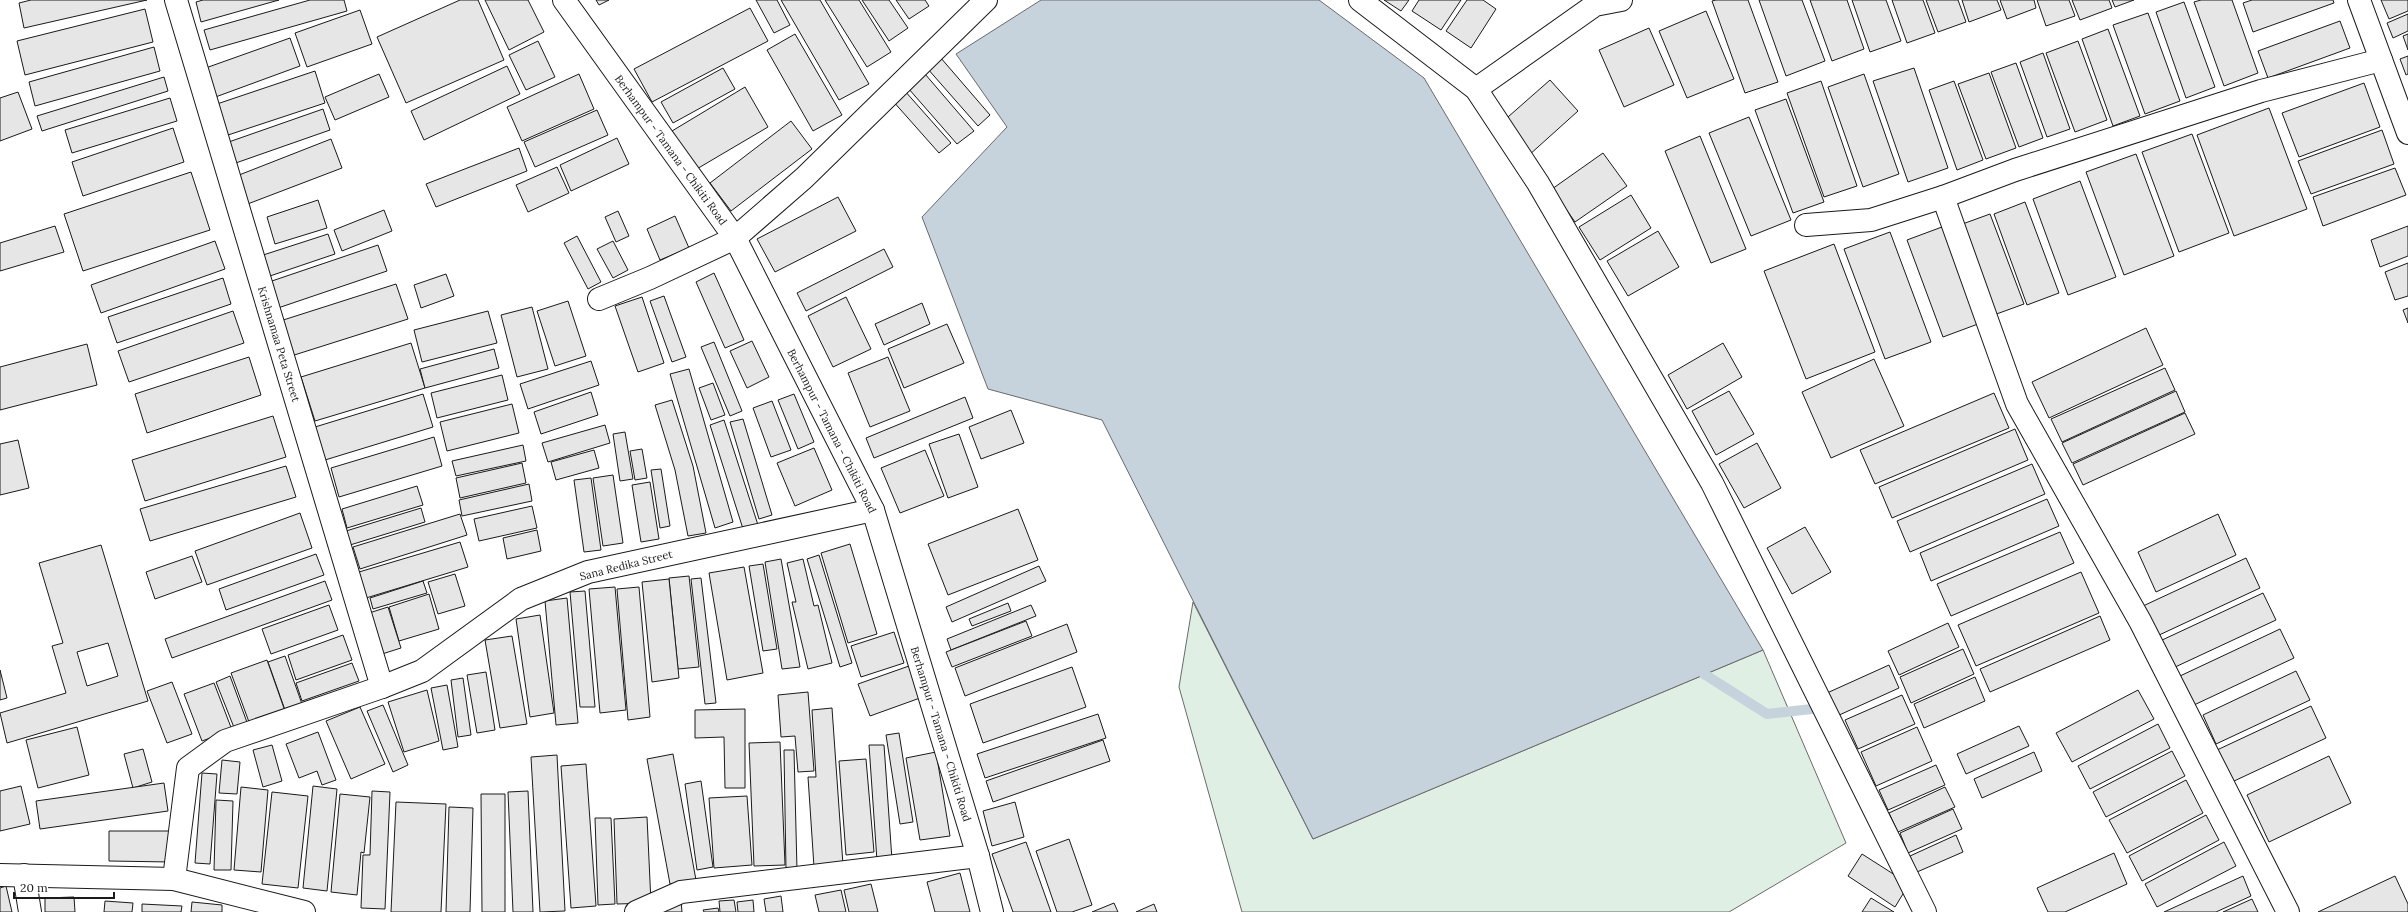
<svg xmlns="http://www.w3.org/2000/svg" width="2408" height="912" font-family="Lora,serif">
<rect width="100%" height="100%" fill="#fff"/>
<polygon fill="#e0efe3" stroke="#6a6a6a" points="1193,602 1313,839 1763,650 1846,843 1729,912 1242,912 1179,687"/>
<polygon fill="#c6d2dc" stroke="#6a6a6a" points="1041,0 1319,0 1424,78 1763,650 1313,839 1102,420 988,389 922,217 1007,127 956,54"/>
<g fill="none" stroke-linecap="round" stroke-linejoin="round">
<polyline stroke="#c6d2dc" stroke-width="10" points="1697,663 1704,674 1767,714 1821,708"/>
</g>
<g fill="#e6e6e6" stroke="#1a1a1a" fill-rule="evenodd">
<polygon points="31,0 147,0 24,28 19,3"/>
<polygon points="203,0 279,0 201,22 196,2"/>
<polygon points="310,0 344,0 347,11 210,50 204,30"/>
<polygon points="460,0 478,0 504,60 406,103 377,37"/>
<polygon points="485,0 528,0 544,32 509,50"/>
<polygon points="596,0 609,0 599,5"/>
<polygon points="756,0 777,0 790,25 774,33"/>
<polygon points="781,0 820,0 869,84 839,100"/>
<polygon points="825,0 859,0 891,52 867,67"/>
<polygon points="862,0 889,0 908,28 889,41"/>
<polygon points="896,0 925,0 929,6 909,19"/>
<polygon points="1384,0 1409,0 1401,11"/>
<polygon points="1419,0 1461,0 1441,30 1412,11"/>
<polygon points="1467,0 1483,0 1496,9 1471,48 1446,31"/>
<polygon points="1716,0 1748,0 1778,82 1745,93 1712,1"/>
<polygon points="1759,0 1802,0 1825,61 1786,76"/>
<polygon points="1810,0 1847,0 1864,49 1832,61"/>
<polygon points="1852,0 1886,0 1901,41 1870,52"/>
<polygon points="1892,0 1923,0 1935,33 1907,43"/>
<polygon points="1926,0 1958,0 1966,22 1938,32"/>
<polygon points="1962,0 1997,0 2001,10 1969,22"/>
<polygon points="2000,0 2034,0 2036,8 2007,19"/>
<polygon points="2037,0 2069,0 2075,16 2046,26"/>
<polygon points="2072,0 2109,0 2112,8 2080,20"/>
<polygon points="2112,0 2134,0 2115,7"/>
<polygon points="2201,0 2232,0 2258,73 2224,86 2194,2"/>
<polygon points="2252,0 2333,0 2334,3 2253,32 2243,3"/>
<polygon points="2381,0 2408,0 2408,11 2389,19"/>
<polygon points="2184,2 2215,87 2186,98 2156,12"/>
<polygon points="750,8 768,41 652,102 634,69"/>
<polygon points="145,9 153,42 25,75 17,41"/>
<polygon points="360,10 372,44 307,67 295,33"/>
<polygon points="1706,11 1734,79 1687,98 1659,31"/>
<polygon points="2148,13 2180,101 2145,114 2113,25"/>
<polygon points="2408,14 2408,31 2393,38 2387,23"/>
<polygon points="2340,21 2350,48 2268,78 2258,51"/>
<polygon points="1649,28 1674,85 1624,107 1599,50"/>
<polygon points="2108,29 2140,116 2113,126 2082,39"/>
<polygon points="795,34 842,115 813,131 767,50"/>
<polygon points="2408,34 2408,50 2403,36"/>
<polygon points="290,38 300,66 210,99 200,70"/>
<polygon points="538,41 555,77 526,90 509,55"/>
<polygon points="2078,41 2107,120 2075,132 2046,53"/>
<polygon points="154,47 160,71 35,106 29,82"/>
<polygon points="2043,53 2070,129 2047,137 2020,62"/>
<polygon points="2408,56 2408,74 2406,75 2400,59"/>
<polygon points="940,57 990,115 978,126 927,68"/>
<polygon points="2016,63 2043,138 2019,147 1991,72"/>
<polygon points="507,66 520,94 424,140 411,111"/>
<polygon points="723,68 735,89 673,123 661,102"/>
<polygon points="1914,68 1948,168 1908,182 1873,81"/>
<polygon points="315,71 325,103 222,137 211,106"/>
<polygon points="1989,73 2016,148 1986,159 1958,84"/>
<polygon points="379,74 389,97 335,120 325,97"/>
<polygon points="579,74 594,109 522,141 507,107"/>
<polygon points="925,74 974,131 957,144 908,88"/>
<polygon points="1864,74 1899,174 1863,187 1828,87"/>
<polygon points="164,77 168,91 42,131 37,116"/>
<polygon points="1550,80 1578,111 1528,156 1500,124"/>
<polygon points="1821,81 1857,186 1824,197 1787,93"/>
<polygon points="1954,81 1983,160 1957,170 1929,90"/>
<polygon points="2364,83 2380,127 2299,157 2282,113"/>
<polygon points="745,87 768,127 695,170 672,131"/>
<polygon points="904,90 951,143 939,153 892,100"/>
<polygon points="18,92 32,129 0,141 0,98"/>
<polygon points="170,98 177,121 72,153 65,130"/>
<polygon points="1786,99 1824,202 1793,213 1755,110"/>
<polygon points="2269,108 2307,209 2234,236 2197,135"/>
<polygon points="323,109 330,130 230,165 223,144"/>
<polygon points="597,110 608,135 535,167 524,142"/>
<polygon points="1749,117 1791,220 1751,236 1709,133"/>
<polygon points="791,121 812,149 731,211 710,183"/>
<polygon points="173,128 184,162 83,196 72,162"/>
<polygon points="2382,130 2394,164 2311,194 2298,161"/>
<polygon points="2192,134 2229,233 2179,252 2142,152"/>
<polygon points="1700,136 1746,249 1711,263 1665,151"/>
<polygon points="617,138 629,164 571,191 560,165"/>
<polygon points="331,139 342,168 245,205 234,177"/>
<polygon points="519,148 527,171 436,207 426,184"/>
<polygon points="1603,153 1627,186 1575,222 1552,189"/>
<polygon points="2136,154 2174,256 2124,275 2086,172"/>
<polygon points="557,167 569,193 528,212 516,185"/>
<polygon points="2395,168 2406,195 2323,226 2313,197"/>
<polygon points="191,172 210,230 83,271 64,214"/>
<polygon points="2080,181 2116,277 2068,295 2033,199"/>
<polygon points="1631,195 1651,228 1600,260 1579,227"/>
<polygon points="838,197 856,231 775,272 757,239"/>
<polygon points="318,200 327,228 275,244 267,217"/>
<polygon points="2025,202 2059,293 2027,305 1994,214"/>
<polygon points="384,210 392,231 342,251 334,230"/>
<polygon points="618,211 629,236 616,242 605,217"/>
<polygon points="1990,214 2024,304 1991,316 1957,226"/>
<polygon points="675,216 689,248 660,260 647,229"/>
<polygon points="1950,224 1986,321 1943,337 1907,240"/>
<polygon points="55,226 64,252 0,271 0,243"/>
<polygon points="2408,226 2408,256 2380,267 2371,240"/>
<polygon points="1658,231 1679,267 1628,296 1607,261"/>
<polygon points="1890,232 1931,342 1885,359 1844,249"/>
<polygon points="328,234 335,254 264,278 257,257"/>
<polygon points="577,236 601,282 588,289 564,243"/>
<polygon points="215,241 225,269 101,313 91,285"/>
<polygon points="613,241 628,270 613,278 597,249"/>
<polygon points="1834,244 1875,352 1806,379 1764,271"/>
<polygon points="378,245 387,271 275,309 266,283"/>
<polygon points="884,249 893,267 806,311 797,293"/>
<polygon points="2408,263 2408,296 2395,300 2385,272"/>
<polygon points="714,273 744,340 725,348 696,282"/>
<polygon points="446,274 454,296 421,308 414,285"/>
<polygon points="223,278 231,304 117,343 108,317"/>
<polygon points="396,284 408,319 288,357 277,322"/>
<polygon points="664,296 686,357 672,362 650,301"/>
<polygon points="642,297 664,363 638,372 615,306"/>
<polygon points="846,297 871,349 833,367 808,316"/>
<polygon points="568,301 586,356 555,366 537,311"/>
<polygon points="922,303 930,324 884,345 875,324"/>
<polygon points="532,307 548,369 517,377 501,315"/>
<polygon points="2408,308 2408,323 2403,310"/>
<polygon points="233,311 244,343 129,382 118,351"/>
<polygon points="488,311 497,343 422,362 414,330"/>
<polygon points="947,324 964,363 904,388 888,349"/>
<polygon points="2146,328 2163,365 2049,418 2032,382"/>
<polygon points="752,341 769,377 747,388 730,351"/>
<polygon points="714,342 742,411 730,416 701,347"/>
<polygon points="411,343 425,388 315,421 301,377"/>
<polygon points="1723,343 1742,377 1687,409 1668,375"/>
<polygon points="87,344 97,385 0,410 0,367"/>
<polygon points="494,349 499,368 425,388 420,369"/>
<polygon points="249,357 261,395 147,433 135,394"/>
<polygon points="888,357 910,411 870,427 848,373"/>
<polygon points="1874,359 1904,426 1831,458 1802,392"/>
<polygon points="591,361 599,385 528,409 520,384"/>
<polygon points="2165,368 2175,390 2062,442 2051,419"/>
<polygon points="689,369 733,522 715,528 670,374"/>
<polygon points="502,375 508,400 437,418 431,393"/>
<polygon points="713,383 725,415 711,420 699,388"/>
<polygon points="1729,391 1754,434 1716,455 1692,411"/>
<polygon points="2176,391 2185,412 2072,463 2062,443"/>
<polygon points="591,392 598,415 541,434 534,412"/>
<polygon points="1994,393 2009,428 1875,484 1860,450"/>
<polygon points="423,394 433,427 325,460 315,427"/>
<polygon points="794,394 814,442 798,449 778,400"/>
<polygon points="965,397 973,418 874,458 866,438"/>
<polygon points="672,400 693,466 706,533 688,536 675,470 655,405"/>
<polygon points="772,401 791,450 771,457 753,408"/>
<polygon points="512,404 519,433 447,451 440,422"/>
<polygon points="1011,410 1024,443 981,459 969,427"/>
<polygon points="2185,413 2195,434 2083,485 2073,464"/>
<polygon points="273,416 286,457 145,501 132,460"/>
<polygon points="743,419 772,515 759,519 730,422"/>
<polygon points="724,420 759,528 744,532 710,425"/>
<polygon points="605,425 610,443 548,462 542,443"/>
<polygon points="2015,429 2028,460 1892,518 1879,487"/>
<polygon points="625,432 633,479 620,481 613,434"/>
<polygon points="959,434 978,487 948,498 929,444"/>
<polygon points="434,437 442,466 339,497 331,468"/>
<polygon points="18,440 29,488 0,495 0,444"/>
<polygon points="1757,443 1781,488 1744,508 1719,464"/>
<polygon points="523,445 526,461 456,476 452,461"/>
<polygon points="814,448 832,490 795,506 777,463"/>
<polygon points="642,449 647,478 635,480 630,451"/>
<polygon points="594,450 599,468 556,480 551,462"/>
<polygon points="925,450 944,496 900,513 881,468"/>
<polygon points="522,463 526,483 460,498 456,478"/>
<polygon points="2032,464 2045,494 1910,552 1897,521"/>
<polygon points="286,466 296,497 150,541 140,509"/>
<polygon points="661,469 670,526 660,528 651,470"/>
<polygon points="613,475 623,543 603,546 593,478"/>
<polygon points="591,478 601,550 584,552 574,480"/>
<polygon points="650,482 659,539 641,542 632,485"/>
<polygon points="529,484 532,501 462,516 459,500"/>
<polygon points="417,486 423,505 347,528 342,509"/>
<polygon points="2047,499 2059,526 1931,581 1920,553"/>
<polygon points="532,506 537,528 479,541 474,519"/>
<polygon points="421,508 425,522 350,545 346,531"/>
<polygon points="1018,509 1038,560 948,595 928,544"/>
<polygon points="300,513 312,548 207,585 195,551"/>
<polygon points="460,514 467,535 360,569 353,547"/>
<polygon points="2218,514 2236,555 2156,592 2138,552"/>
<polygon points="1805,527 1831,572 1792,594 1767,548"/>
<polygon points="537,530 541,551 507,559 503,538"/>
<polygon points="2060,532 2074,563 1951,616 1937,584"/>
<polygon points="460,542 468,567 366,598 359,572"/>
<polygon points="850,544 877,634 848,643 821,553"/>
<path d="M101,545L148,701L7,743L0,713L66,693L52,646L63,643L39,563ZM108,643L118,676L87,686L77,652Z"/>
<polygon points="316,554 324,575 226,610 219,589"/>
<polygon points="819,555 852,663 840,667 807,559"/>
<polygon points="192,556 202,582 155,599 146,572"/>
<polygon points="2246,558 2260,588 2157,636 2143,606"/>
<polygon points="781,559 800,667 782,669 765,562"/>
<polygon points="803,559 814,606 818,605 832,663 808,669 792,602 796,602 787,563"/>
<polygon points="763,564 777,649 763,651 749,566"/>
<polygon points="1039,566 1046,581 952,622 946,607"/>
<polygon points="744,567 763,673 727,680 709,573"/>
<polygon points="2081,572 2099,613 1976,666 1958,625"/>
<polygon points="455,574 465,606 438,614 428,582"/>
<polygon points="689,576 699,667 678,669 669,578"/>
<polygon points="701,578 716,703 705,704 691,579"/>
<polygon points="669,579 679,678 652,682 642,582"/>
<polygon points="325,581 332,600 172,658 165,639"/>
<polygon points="423,581 427,593 373,609 370,598"/>
<polygon points="615,587 626,710 600,713 589,589"/>
<polygon points="639,587 650,717 628,720 617,589"/>
<polygon points="585,591 595,707 580,707 570,592"/>
<polygon points="2263,593 2276,620 2173,668 2160,641"/>
<polygon points="429,594 439,629 399,641 389,607"/>
<polygon points="567,598 578,723 556,725 545,601"/>
<polygon points="1008,603 1011,611 972,626 969,619"/>
<polygon points="329,605 338,630 271,654 262,629"/>
<polygon points="1031,605 1036,616 951,650 947,639"/>
<polygon points="388,607 401,648 382,654 369,613"/>
<polygon points="540,615 554,713 530,717 516,619"/>
<polygon points="2100,616 2110,640 1990,692 1980,669"/>
<polygon points="1026,621 1032,636 952,667 946,652"/>
<polygon points="1948,623 1959,647 1899,675 1888,651"/>
<polygon points="1067,624 1077,652 965,696 955,668"/>
<polygon points="2280,629 2294,658 2194,705 2180,676"/>
<polygon points="894,632 904,663 861,677 851,646"/>
<polygon points="343,635 352,660 296,680 288,655"/>
<polygon points="512,636 527,724 500,728 485,640"/>
<polygon points="1963,649 1974,674 1911,703 1900,677"/>
<polygon points="285,656 302,704 285,710 268,662"/>
<polygon points="267,660 286,714 249,722 231,673"/>
<polygon points="352,663 359,681 302,701 296,683"/>
<polygon points="1889,665 1899,688 1837,716 1827,693"/>
<polygon points="909,666 920,698 870,716 858,684"/>
<polygon points="1072,667 1086,707 983,743 970,704"/>
<polygon points="0,670 7,698 0,700"/>
<polygon points="2296,671 2310,700 2216,744 2203,715"/>
<polygon points="486,672 495,730 477,733 467,675"/>
<polygon points="230,676 248,725 235,730 216,682"/>
<polygon points="1975,677 1985,701 1924,728 1914,704"/>
<polygon points="463,678 471,735 458,737 451,680"/>
<polygon points="172,682 192,734 167,743 147,691"/>
<polygon points="214,683 232,730 202,741 184,694"/>
<polygon points="447,685 458,747 443,750 431,688"/>
<polygon points="427,690 439,741 404,752 388,702"/>
<polygon points="2138,690 2154,719 2072,762 2056,733"/>
<polygon points="808,692 814,771 798,772 795,736 781,737 778,695"/>
<polygon points="1902,695 1915,724 1858,749 1845,720"/>
<polygon points="383,705 408,765 393,772 367,711"/>
<polygon points="2311,706 2326,738 2232,782 2217,750"/>
<polygon points="360,707 385,764 351,779 326,721"/>
<polygon points="832,708 843,865 814,867 808,777 816,777 812,710"/>
<polygon points="745,709 745,788 725,788 724,737 695,738 695,710"/>
<polygon points="1098,714 1106,738 985,778 977,754"/>
<polygon points="2158,724 2170,748 2090,789 2078,766"/>
<polygon points="2019,726 2029,746 1966,774 1957,754"/>
<polygon points="77,727 89,775 38,788 26,740"/>
<polygon points="1917,727 1932,761 1876,786 1861,752"/>
<polygon points="318,732 336,780 322,785 317,771 299,778 286,744"/>
<polygon points="899,733 913,822 900,824 886,735"/>
<polygon points="1103,740 1110,761 993,802 986,781"/>
<polygon points="780,742 785,865 754,866 749,743"/>
<polygon points="272,745 282,781 263,787 253,750"/>
<polygon points="869,745 884,745 892,860 877,861"/>
<polygon points="143,749 152,782 133,788 124,754"/>
<polygon points="784,750 794,750 797,870 786,870"/>
<polygon points="2172,751 2185,776 2106,817 2093,792"/>
<polygon points="936,752 950,836 920,840 906,758"/>
<polygon points="2034,752 2042,771 1982,798 1974,779"/>
<polygon points="673,754 696,880 670,884 647,759"/>
<polygon points="557,755 565,911 540,912 531,757"/>
<polygon points="2329,756 2351,803 2269,842 2247,795"/>
<polygon points="866,759 874,852 846,855 839,761"/>
<polygon points="222,760 240,762 237,794 219,793"/>
<polygon points="586,764 596,906 571,908 561,766"/>
<polygon points="1936,765 1945,785 1888,810 1879,790"/>
<polygon points="202,773 217,774 210,864 195,863"/>
<polygon points="2186,780 2203,813 2127,853 2109,820"/>
<polygon points="701,781 713,867 697,870 685,784"/>
<polygon points="164,783 168,811 40,829 36,801"/>
<polygon points="21,786 30,824 0,831 0,791"/>
<polygon points="313,786 337,789 327,891 303,888"/>
<polygon points="241,787 268,790 261,872 234,870"/>
<polygon points="1945,787 1955,807 1898,832 1889,813"/>
<polygon points="372,791 390,792 385,909 361,908 363,855 370,855"/>
<polygon points="528,791 533,912 513,912 508,792"/>
<polygon points="272,792 308,796 298,888 262,884"/>
<polygon points="340,794 370,797 364,853 361,852 357,895 331,892"/>
<polygon points="481,794 505,794 505,912 482,912"/>
<polygon points="747,796 752,865 714,868 709,798"/>
<polygon points="216,800 233,801 231,870 214,870"/>
<polygon points="396,802 446,804 441,912 391,912"/>
<polygon points="1015,802 1024,837 992,846 983,811"/>
<polygon points="449,807 473,808 470,912 446,912"/>
<polygon points="1953,809 1962,829 1908,853 1900,833"/>
<polygon points="2206,815 2219,840 2142,881 2129,856"/>
<polygon points="647,817 651,903 617,904 614,819"/>
<polygon points="595,818 611,818 615,904 598,905"/>
<polygon points="109,831 171,831 171,862 109,861"/>
<polygon points="1956,835 1963,852 1917,872 1910,856"/>
<polygon points="1069,839 1092,905 1072,912 1057,912 1036,851"/>
<polygon points="1026,842 1051,912 1013,912 992,854"/>
<polygon points="2224,842 2236,866 2157,907 2145,884"/>
<polygon points="2114,853 2127,884 2065,912 2048,912 2037,888"/>
<polygon points="1862,854 1909,884 1895,907 1848,876"/>
<polygon points="960,873 970,912 935,912 927,882"/>
<polygon points="2243,876 2251,896 2216,912 2164,912"/>
<polygon points="2395,876 2408,904 2408,912 2318,912"/>
<polygon points="871,884 878,912 849,912 844,890"/>
<polygon points="6,886 12,912 0,912 0,888"/>
<polygon points="841,890 846,912 819,912 815,895"/>
<polygon points="781,896 783,912 766,912 764,899"/>
<polygon points="74,897 75,912 45,912 45,898"/>
<polygon points="1871,898 1894,912 1862,912"/>
<polygon points="2252,899 2258,912 2223,912"/>
<polygon points="734,900 736,912 720,912 719,901"/>
<polygon points="753,900 754,912 738,912 737,902"/>
<polygon points="105,901 133,903 132,912 104,912"/>
<polygon points="681,901 682,912 665,912 664,904"/>
<polygon points="192,902 222,905 222,912 191,912"/>
<polygon points="1114,903 1118,912 1092,912"/>
<polygon points="142,904 182,906 181,912 142,912"/>
<polygon points="1154,904 1157,912 1136,912"/>
<polygon points="718,908 719,912 704,912 703,910"/>
</g>
<g fill="none" stroke-linecap="round" stroke-linejoin="round">
<g stroke="#1a1a1a" stroke-width="24">
<g id="minor">
<polyline points="176,0 382,687"/>
<polyline points="1360,0 1476,89 1538,183 1712,483 1925,912"/>
<polyline points="2359,0 2408,133"/>
<polyline points="1476,89 1595,5 1621,0"/>
<polyline points="1943,197 2017,404 2140,621 2288,912"/>
<polyline points="1806,225 1871,220 1943,197 2015,170 2261,91 2381,60"/>
<polyline points="599,299 650,278 735,238 804,178 986,0"/>
<polyline points="0,875 174,879 304,912"/>
<polyline points="24,875 30,912"/>
<polyline points="174,879 188,768 225,741 382,687 422,671 521,599 588,572 873,510"/>
<polyline points="636,912 681,892 978,856"/>
</g>
</g>
<g stroke="#1a1a1a" stroke-width="24">
<polyline id="major" points="564,0 735,238 873,510 978,856 992,912"/>
</g>
<use href="#minor" stroke="#fff" stroke-width="22"/>
<use href="#major" stroke="#fff" stroke-width="22"/>
</g>
<g text-anchor="middle" dominant-baseline="central" stroke-width="3" stroke-linejoin="round" paint-order="stroke">
<g font-size="11" fill="#1a1a1a" stroke="#fff">
<text transform="translate(671 150) rotate(54)">Berhampur - Tamana - Chikiti Road</text>
<text transform="translate(279 344) rotate(73)">Krishnamaa Peta Street</text>
<text transform="translate(832 431) rotate(63)">Berhampur - Tamana - Chikiti Road</text>
<text transform="translate(626 565) rotate(-14)">Sana Redika Street</text>
<text transform="translate(941 734) rotate(73)">Berhampur - Tamana - Chikiti Road</text>
</g>
</g>
<path d="M14 892v6h100v-6" fill="none" stroke="#1a1a1a" stroke-width="2"/>
<text x="20" y="892" font-size="12" fill="#1a1a1a" stroke="#ffffff" stroke-width="3" paint-order="stroke">20 m</text>
</svg>
